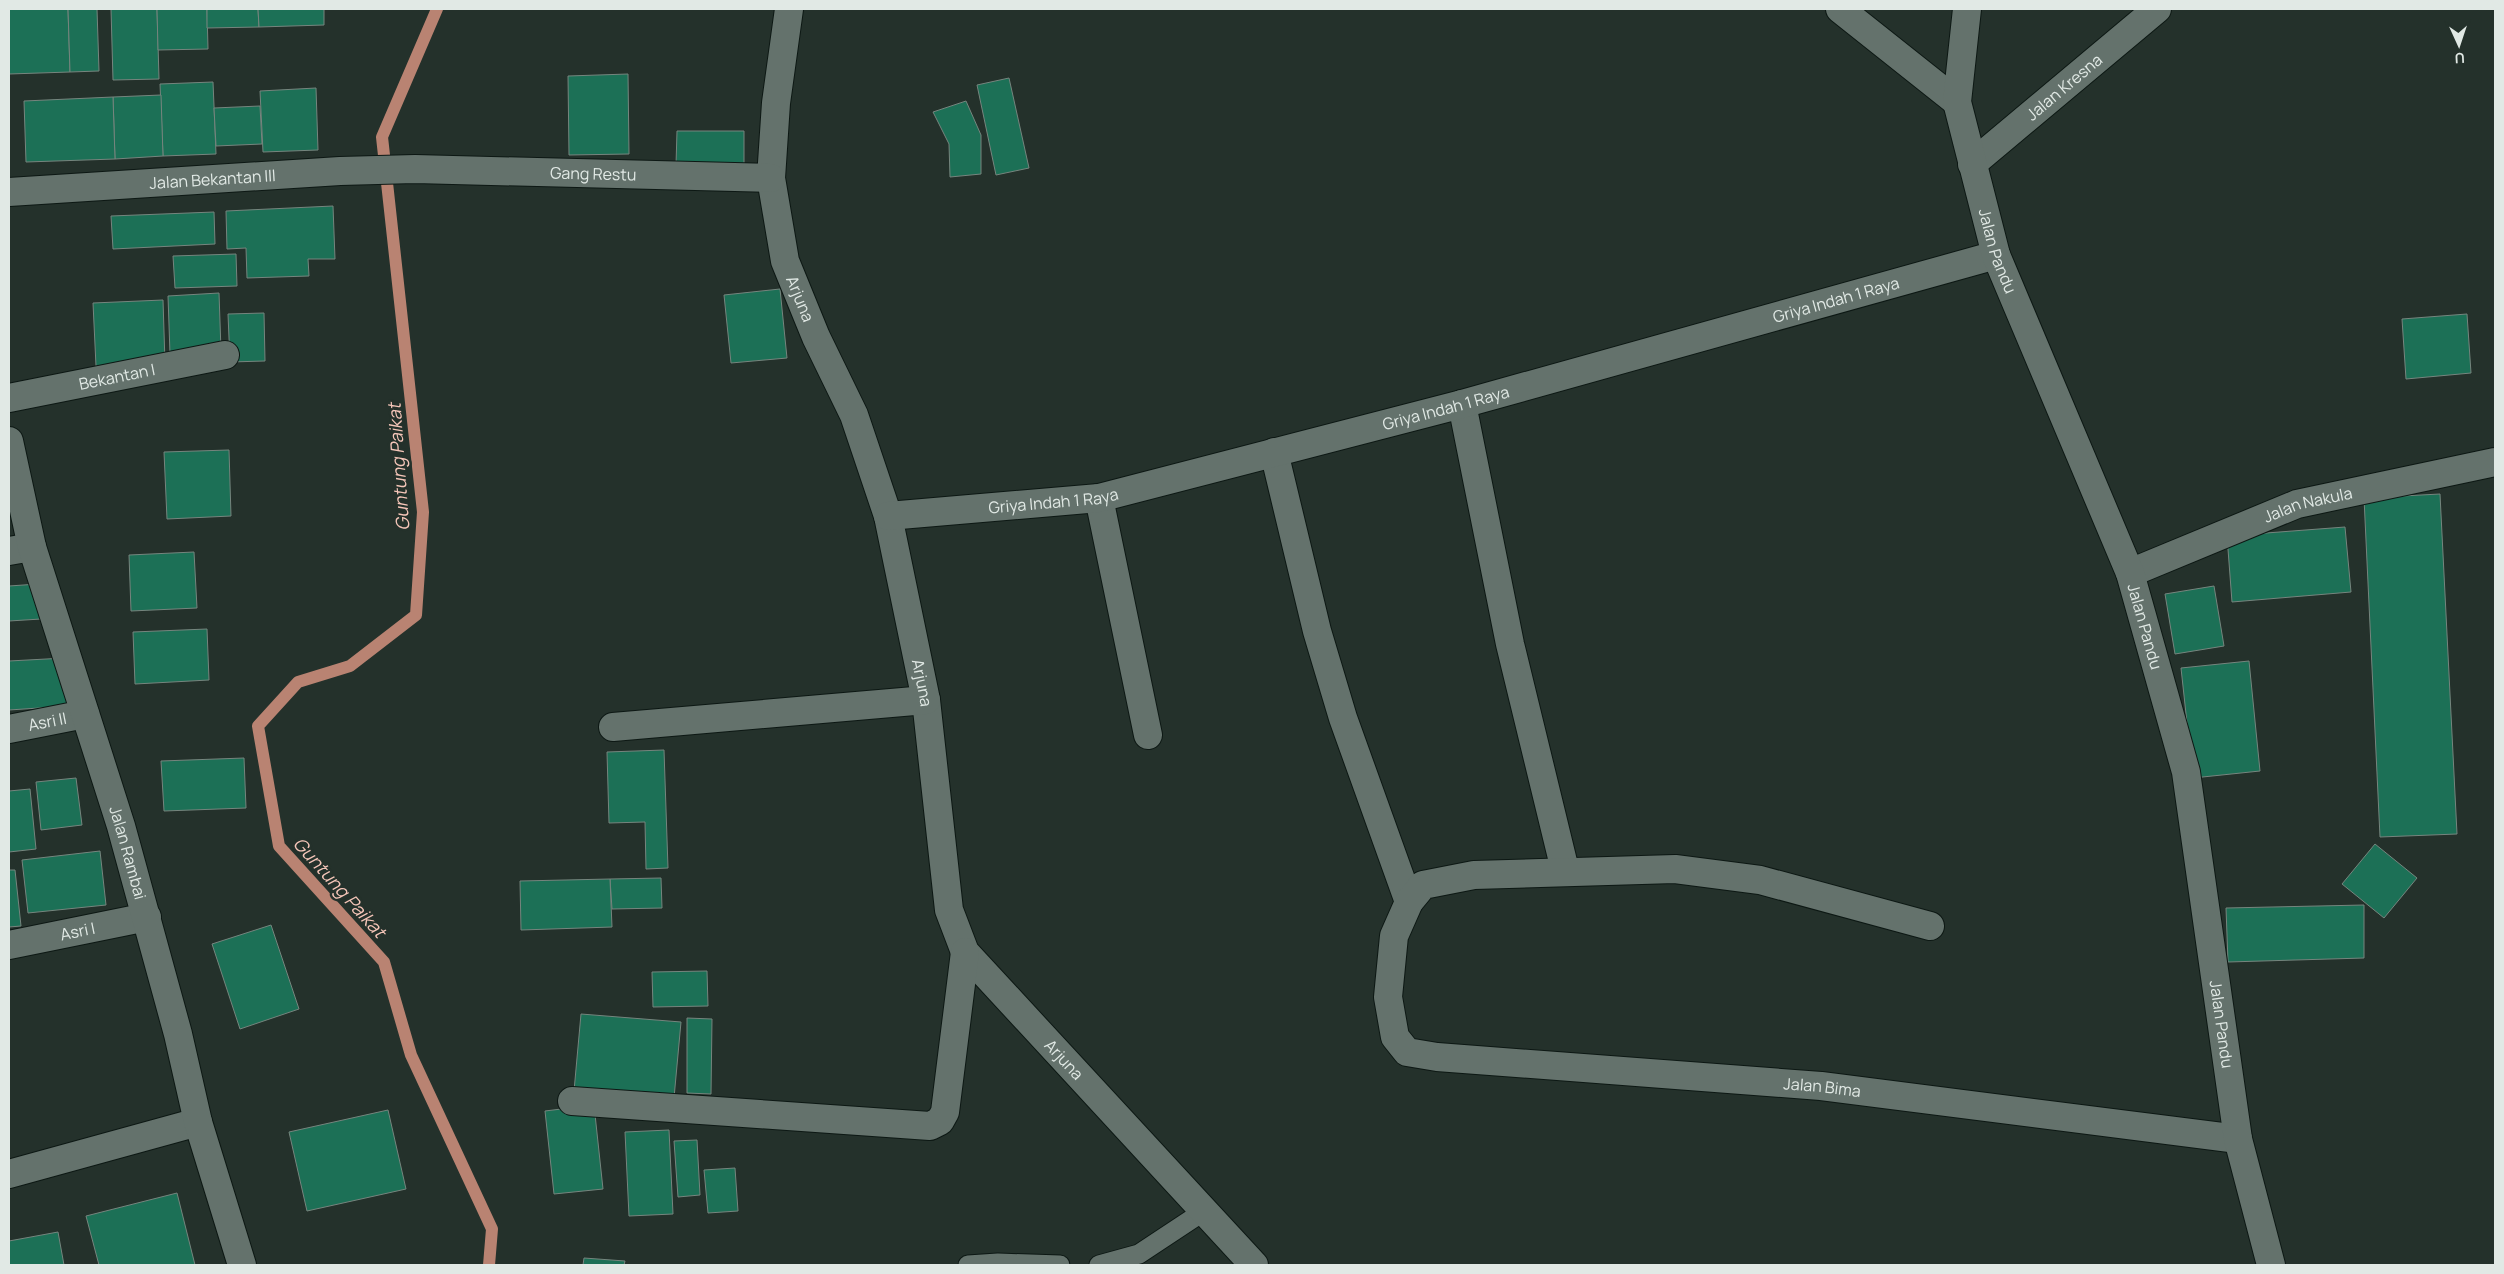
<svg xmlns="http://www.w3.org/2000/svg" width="2504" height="1274" font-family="Manrope,sans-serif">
<rect width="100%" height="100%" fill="#24312b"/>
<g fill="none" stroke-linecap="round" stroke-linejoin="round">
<polyline stroke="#b98372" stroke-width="12" points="437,9 382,137 423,512 416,615 350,666 298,682 258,726 279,846 384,962 411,1055 492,1229 489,1265"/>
</g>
<g fill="#1c7056" stroke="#76857e">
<polygon points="9,9 68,9 70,72 9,74"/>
<polygon points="68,9 97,9 99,71 70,72"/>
<polygon points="111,9 157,9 159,79 113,80"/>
<polygon points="157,9 207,9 208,49 158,50"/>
<polygon points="207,9 258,9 259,27 207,28"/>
<polygon points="258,9 324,9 324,25 259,27"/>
<polygon points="628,74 629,154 569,155 568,76"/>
<polygon points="1009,78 1029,168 996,175 977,85"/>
<polygon points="213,82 216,154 163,156 160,84"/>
<polygon points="316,88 318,150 263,152 260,91"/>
<polygon points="161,95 163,156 115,159 113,97"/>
<polygon points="113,97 115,159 26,162 24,101"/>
<polygon points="966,101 981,135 981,174 950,177 949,144 933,112"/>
<polygon points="260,106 262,144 216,146 214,108"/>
<polygon points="677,131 744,131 744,165 676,165"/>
<polygon points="333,206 335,259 308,259 309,276 247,278 246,248 227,249 226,211"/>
<polygon points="214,212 215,244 113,249 111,216"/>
<polygon points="236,254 237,286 175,288 173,256"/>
<polygon points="780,289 787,358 731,363 724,295"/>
<polygon points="219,293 221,351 170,354 168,296"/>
<polygon points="163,300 165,363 96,366 93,303"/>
<polygon points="264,313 265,361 230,362 228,314"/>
<polygon points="2467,314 2471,373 2406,379 2402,319"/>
<polygon points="229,450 231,516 167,519 164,452"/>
<polygon points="2440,494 2457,834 2380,837 2364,498"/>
<polygon points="2345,527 2351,592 2232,602 2227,536"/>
<polygon points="194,552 197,608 131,611 129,555"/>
<polygon points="38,584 41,619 9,621 9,586"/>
<polygon points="2214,586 2224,646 2175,654 2165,594"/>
<polygon points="207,629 209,680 135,684 133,632"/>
<polygon points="65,658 69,706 9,710 9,661"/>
<polygon points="2249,661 2260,771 2193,778 2181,668"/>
<polygon points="664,750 668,868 646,869 645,822 609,823 607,752"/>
<polygon points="244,758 246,808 164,811 161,761"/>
<polygon points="76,778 82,825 41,830 36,782"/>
<polygon points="30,789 36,849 9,852 9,791"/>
<polygon points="2375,844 2417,878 2384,918 2342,884"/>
<polygon points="100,851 106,905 28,913 22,860"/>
<polygon points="9,870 15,870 21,926 9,927"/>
<polygon points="661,878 662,908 612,909 610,879"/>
<polygon points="610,879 612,927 521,930 520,881"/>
<polygon points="2364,905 2364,958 2228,962 2226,908"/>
<polygon points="271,925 299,1009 240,1029 212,944"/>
<polygon points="707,971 708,1006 653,1007 652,972"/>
<polygon points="581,1014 681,1022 674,1098 574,1091"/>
<polygon points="687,1018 712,1019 711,1094 687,1093"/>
<polygon points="594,1105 603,1189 554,1194 545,1111"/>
<polygon points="388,1110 406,1189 307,1211 289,1132"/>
<polygon points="669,1130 673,1214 629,1216 625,1132"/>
<polygon points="697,1140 700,1195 678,1197 674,1141"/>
<polygon points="735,1168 738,1211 708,1213 704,1170"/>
<polygon points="177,1193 195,1265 99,1265 86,1216"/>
<polygon points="58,1232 64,1265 9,1265 9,1241"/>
<polygon points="584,1258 625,1261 624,1265 583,1265"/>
</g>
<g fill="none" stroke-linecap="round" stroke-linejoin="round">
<g stroke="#0d1814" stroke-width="21">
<g id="lane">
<polyline points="968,1265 998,1263 1060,1265"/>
<polyline points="1099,1265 1139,1254 1204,1211"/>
</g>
</g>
<g stroke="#0d1814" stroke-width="30">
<g id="street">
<path id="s1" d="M789,9L776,103L771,178L785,261L816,337L854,415L888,516L926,700L949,910L965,952L1254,1265"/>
<path id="s2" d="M1972,164L2157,9"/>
<path id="s3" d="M9,192L340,171L415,169L771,178"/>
<path id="s4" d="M9,398L225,355"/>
<polyline points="1462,404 1510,644 1565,870"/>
<polyline points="1274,452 1317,631 1343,718 1409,902"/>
<polyline points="1099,498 1148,735"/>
<path id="s5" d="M888,516L1099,498L1462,404L1996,255"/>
<polyline points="9,551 32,547"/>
<path id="s6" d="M2130,573L2297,504L2495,462"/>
<polyline points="613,727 926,700"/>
<path id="s7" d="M9,729L85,714"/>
<path id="s8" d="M1930,926L1760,880L1675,869L1474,875L1423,885L1409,902L1394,936L1388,997L1395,1037L1407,1052L1437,1057L1821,1086L2238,1139"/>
<path id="s9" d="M9,945L147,917"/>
<polyline points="572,1101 930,1126 940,1121 945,1112 965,952"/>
<polyline points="9,1174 198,1122"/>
</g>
</g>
<g stroke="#0d1814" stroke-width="30">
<g id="secondary">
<polyline points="1840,9 1957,102"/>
<path id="s10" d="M1967,9L1957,102L1996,255L2130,573L2186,772L2238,1139L2271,1265"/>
<path id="s11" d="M9,441L32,547L121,826L178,1034L198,1122L242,1265"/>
</g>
</g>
<use href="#lane" stroke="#64726c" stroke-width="19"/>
<use href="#street" stroke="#64726c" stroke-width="28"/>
<use href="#secondary" stroke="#64726c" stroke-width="28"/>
</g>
<g text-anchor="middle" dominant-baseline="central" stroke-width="5" stroke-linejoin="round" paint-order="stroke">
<g font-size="16" fill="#e1e9e5" stroke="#24312b">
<text stroke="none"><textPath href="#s2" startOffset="120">Jalan Kresna</textPath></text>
<text stroke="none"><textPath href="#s3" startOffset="585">Gang Restu</textPath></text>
<text stroke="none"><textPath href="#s3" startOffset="204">Jalan Bekantan III</textPath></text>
<text stroke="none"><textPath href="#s10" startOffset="248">Jalan Pandu</textPath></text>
<text stroke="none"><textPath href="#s1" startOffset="295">Arjuna</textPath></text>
<text stroke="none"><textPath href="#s5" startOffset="975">Griya Indah 1 Raya</textPath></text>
<text stroke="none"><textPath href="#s4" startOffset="110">Bekantan I</textPath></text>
<text stroke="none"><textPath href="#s5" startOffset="570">Griya Indah 1 Raya</textPath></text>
<text stroke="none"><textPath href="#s5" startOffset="166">Griya Indah 1 Raya</textPath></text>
<text stroke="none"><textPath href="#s6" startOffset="191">Jalan Nakula</textPath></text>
<text stroke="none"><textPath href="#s10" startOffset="652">Jalan Pandu</textPath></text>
<text stroke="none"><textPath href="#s1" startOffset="700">Arjuna</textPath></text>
<text stroke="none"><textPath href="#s7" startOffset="39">Asri II</textPath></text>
<text stroke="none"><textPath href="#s11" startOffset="429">Jalan Rambai</textPath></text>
<text stroke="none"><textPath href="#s9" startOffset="70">Asri I</textPath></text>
<text stroke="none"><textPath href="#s10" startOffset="1058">Jalan Pandu</textPath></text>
<text stroke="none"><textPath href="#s1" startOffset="1120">Arjuna</textPath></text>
<text stroke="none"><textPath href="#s8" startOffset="1112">Jalan Bima</textPath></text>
</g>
<g font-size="18" font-style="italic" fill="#f5c6b9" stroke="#24312b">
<text transform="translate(398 467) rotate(-94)">Guntung Paikat</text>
<text transform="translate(340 887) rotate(48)">Guntung Paikat</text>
</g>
</g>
<rect width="2504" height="1274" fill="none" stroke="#e1e9e5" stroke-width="20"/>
<g transform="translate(2459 45) rotate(177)" stroke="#24312b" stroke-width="4" paint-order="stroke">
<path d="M0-4L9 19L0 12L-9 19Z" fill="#e1e9e5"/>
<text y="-8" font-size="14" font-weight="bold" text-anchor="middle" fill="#e1e9e5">U</text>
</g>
</svg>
